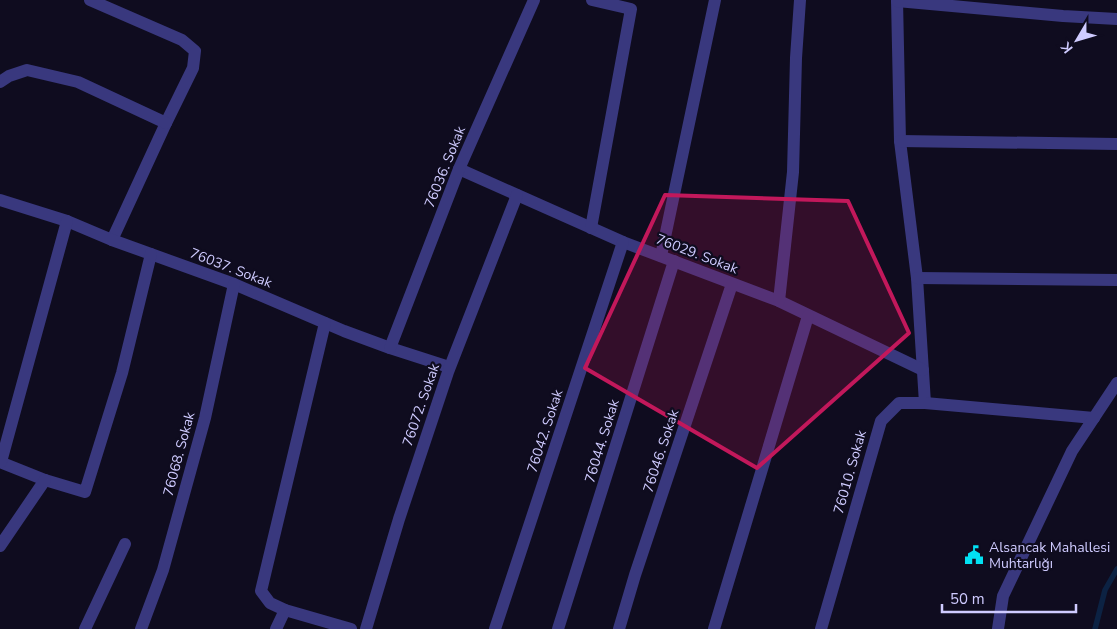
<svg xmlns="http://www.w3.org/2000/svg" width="1117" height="629" font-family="'Nunito Sans',sans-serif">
<rect width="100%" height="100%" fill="#0f0c1f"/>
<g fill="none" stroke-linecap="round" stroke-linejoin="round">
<polyline stroke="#0c2243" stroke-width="5.5" points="1095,629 1105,590 1117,569"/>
<g stroke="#39387e" stroke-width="12">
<polyline points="90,0 182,40 195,51 193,68 166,123 112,240"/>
<polyline points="897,0 900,141 917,278 925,403"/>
<polyline points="897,1 1063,16 1117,19"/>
<polyline points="0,82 9,76 27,70 78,82 166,123"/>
<polyline points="900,141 1117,144"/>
<polyline points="459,169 623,242 779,301 923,370"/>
<polyline points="0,200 67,221 112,240 234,284 344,331 390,348 449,367"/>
<polyline points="591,228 631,9 592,0"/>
<polyline points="661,256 715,0"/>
<polyline points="917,278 1117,280"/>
<polyline points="779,301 793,172 796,58 800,0"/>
<polyline points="325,323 261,591 270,603 285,610 351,629"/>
<polyline points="390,348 459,169 534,0"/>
<polyline points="0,462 45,480 85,492 122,373 151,254"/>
<polyline points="1,462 67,221"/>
<polyline points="0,546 45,480"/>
<polyline points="85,629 125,544"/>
<polyline points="141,629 163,570 205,418 234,284"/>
<polyline points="276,629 285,610"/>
<polyline points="366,629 399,519 448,372 517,195"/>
<polyline points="495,629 623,242"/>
<polyline points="558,629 674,261"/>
<polyline points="619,629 635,575 732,284"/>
<polyline points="714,629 808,316"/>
<polyline points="821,629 881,421 899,403 925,403 1094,418"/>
<polyline points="998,629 1003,596 1072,451 1117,383"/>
</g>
</g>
<path fill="#c2185b" fill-opacity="0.2" stroke="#c2185b" stroke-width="4" stroke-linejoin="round" d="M665,195L848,201L909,333L757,468L585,368Z"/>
<defs>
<g id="civic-bare" transform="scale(1.5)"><path d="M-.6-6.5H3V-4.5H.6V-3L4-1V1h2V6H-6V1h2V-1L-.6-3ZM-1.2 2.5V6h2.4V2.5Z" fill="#02e1f3" stroke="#0f0c1f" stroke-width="2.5" paint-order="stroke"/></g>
</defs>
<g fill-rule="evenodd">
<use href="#civic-bare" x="974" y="555"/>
</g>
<g text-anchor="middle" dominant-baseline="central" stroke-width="4.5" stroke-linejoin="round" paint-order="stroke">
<g font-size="14" fill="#cfcbff" stroke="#0f0c1f">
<text transform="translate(445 167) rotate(-68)">76036. Sokak</text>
<text transform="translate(697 254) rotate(21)">76029. Sokak</text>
<text transform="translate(231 268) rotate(21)">76037. Sokak</text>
<text transform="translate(421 405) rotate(-71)">76072. Sokak</text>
<text transform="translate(545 431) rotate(-72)">76042. Sokak</text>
<text transform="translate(602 441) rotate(-73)">76044. Sokak</text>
<text transform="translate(661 451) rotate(-72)">76046. Sokak</text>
<text transform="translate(179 454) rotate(-75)">76068. Sokak</text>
<text transform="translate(850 472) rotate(-74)">76010. Sokak</text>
</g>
<g font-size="14" fill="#cfcbff" stroke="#0f0c1f" text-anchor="start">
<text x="989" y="547">Alsancak Mahallesi<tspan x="989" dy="16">Muhtarlığı</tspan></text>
</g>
</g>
<g transform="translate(1077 40) rotate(232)" stroke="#0f0c1f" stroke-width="4" paint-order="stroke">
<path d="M0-4L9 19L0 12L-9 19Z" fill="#cfcbff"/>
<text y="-8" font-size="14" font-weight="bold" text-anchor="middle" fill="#cfcbff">K</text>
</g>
<path d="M942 604v8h134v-8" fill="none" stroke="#cfcbff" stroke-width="2.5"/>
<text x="950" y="604" font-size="15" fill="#cfcbff" stroke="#0f0c1f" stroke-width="4" paint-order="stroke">50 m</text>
</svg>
